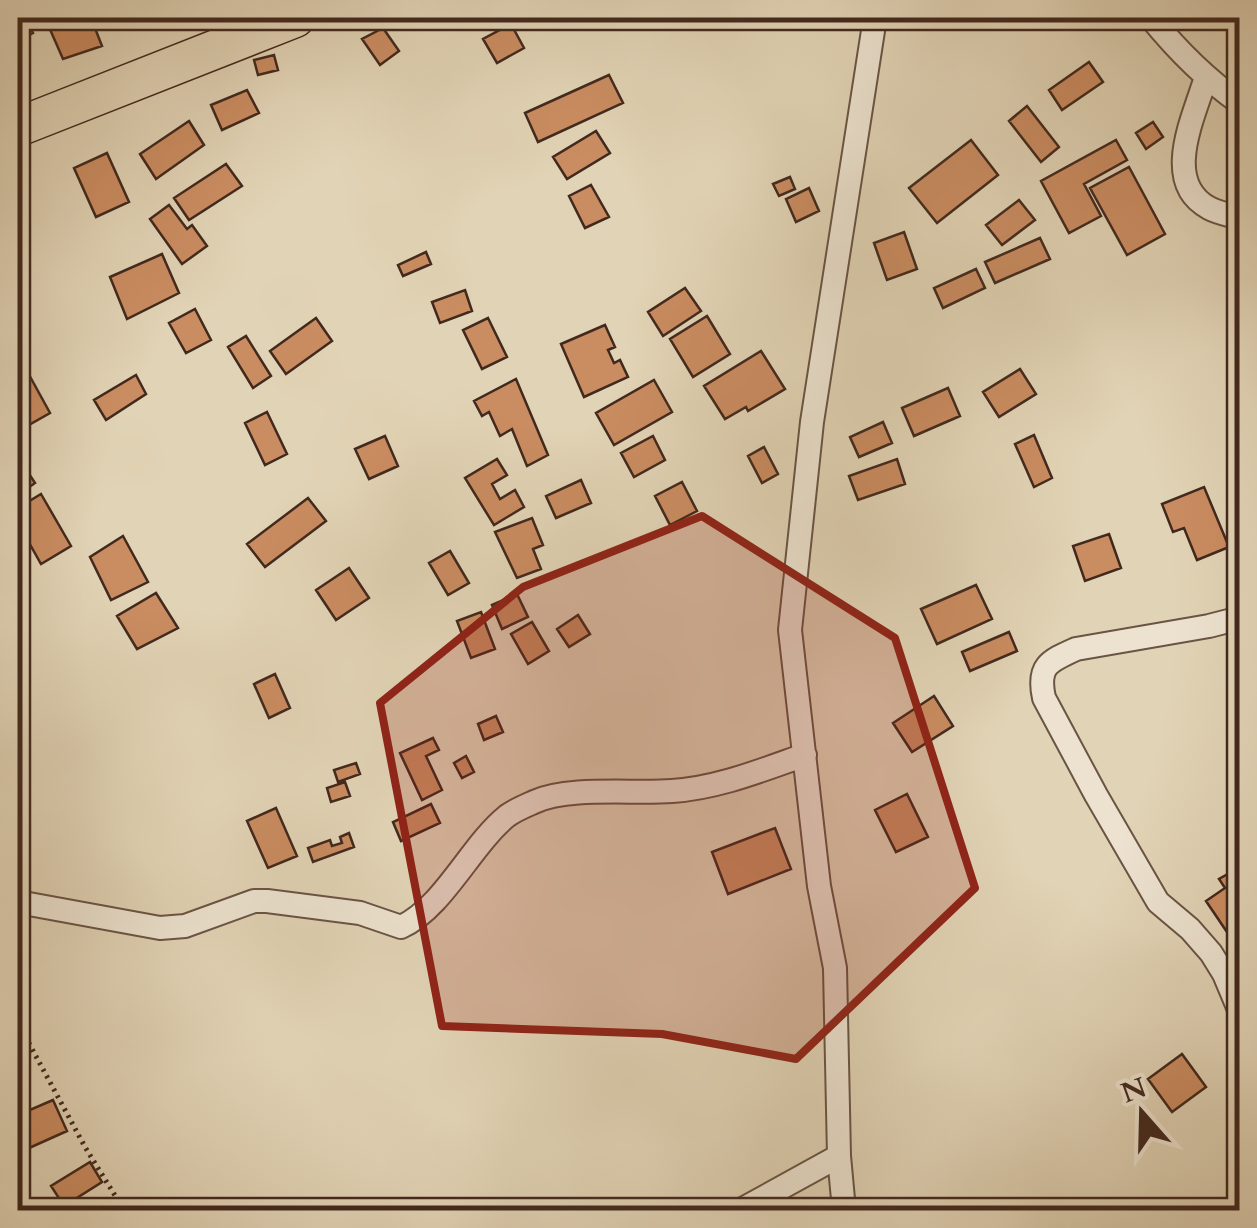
<svg xmlns="http://www.w3.org/2000/svg" width="1257" height="1228" font-family="Cardo,serif">
<style>
.building{fill:#ca8c61;stroke:#42291e;stroke-width:2.5}
.lines{fill:none;stroke-linecap:round;stroke-linejoin:round}
.minor-casing{stroke:#6a5444;stroke-width:26}
.primary-casing{stroke:#42291e;stroke-width:41}
.path{stroke:#42291e;stroke-width:5;stroke-dasharray:2.5 5;stroke-linecap:butt}
.minor{stroke:#ece2cf;stroke-width:22}
.primary{stroke:#e1d3b5;stroke-width:38}
.marked{fill:#8f2418;fill-opacity:0.2;stroke:#8f2418;stroke-width:8;stroke-linejoin:round}
</style>
<rect width="100%" height="100%" fill="#e1d3b5"/>
<filter id="stains"><feTurbulence type="fractalNoise" baseFrequency=".002" numOctaves="4"/><feColorMatrix values="0 0 0 0 .2 0 0 0 0 .09 0 0 0 0 .02 0 0 0 .5 -.17"/></filter>
<radialGradient id="worn" r=".72"><stop offset=".6" stop-color="#630" stop-opacity="0"/><stop offset="1" stop-color="#630" stop-opacity=".3"/></radialGradient>
<path class="building" d="M18,18H25L33,33L18,41Z
M45,18H91L102,46L63,59Z
M540,18H569L544,28Z
M511,24L524,48L497,63L483,39Z
M383,28L399,51L380,65L362,39Z
M274,55L278,70L258,75L254,60Z
M1089,62L1103,82L1062,110L1049,90Z
M609,75L623,103L538,142L525,113Z
M247,90L259,113L222,130L211,105Z
M1027,106L1059,147L1041,162L1009,121Z
M189,121L204,145L156,179L140,154Z
M1153,122L1163,137L1146,149L1136,133Z
M596,131L610,153L567,179L553,157Z
M971,140L998,175L937,223L909,188Z
M1116,140L1127,160L1084,184L1101,216L1069,233L1041,181Z
M107,153L129,202L96,217L74,168Z
M226,164L242,186L189,220L174,198Z
M1129,167L1165,234L1127,255L1090,188Z
M790,177L795,189L779,196L773,184Z
M591,185L609,217L585,228L569,196Z
M809,188L819,211L796,222L786,199Z
M1019,200L1035,220L1002,245L986,225Z
M169,205L187,229L192,225L207,246L182,264L150,219Z
M904,232L917,269L887,280L874,243Z
M1040,238L1050,259L995,283L985,262Z
M426,252L431,264L403,276L398,265Z
M162,254L179,293L127,319L110,277Z
M976,269L985,288L943,308L934,288Z
M685,288L701,311L663,336L648,312Z
M465,290L472,311L440,323L432,302Z
M195,309L211,340L186,353L169,323Z
M707,316L730,354L693,377L670,339Z
M316,318L332,341L286,374L270,351Z
M488,318L507,357L482,369L463,330Z
M605,325L615,347L608,350L614,363L620,360L628,377L584,397L561,344Z
M246,336L271,376L253,388L228,347Z
M761,351L785,389L748,411L746,407L725,419L704,386Z
M1020,369L1036,394L999,417L983,392Z
M27,371L50,413L18,431V376Z
M136,375L146,394L106,420L94,400Z
M516,379L548,455L527,466L512,429L500,436L489,412L482,416L474,401Z
M654,380L672,412L614,445L596,413Z
M948,388L960,416L914,436L902,408Z
M267,412L287,454L265,465L245,423Z
M883,422L892,443L859,457L850,437Z
M1034,435L1052,478L1034,487L1015,444Z
M385,436L398,466L369,479L355,449Z
M653,436L665,460L634,477L621,453Z
M764,447L778,474L762,483L748,456Z
M18,457L35,483L18,495Z
M497,459L507,475L492,484L500,499L515,490L524,507L494,525L465,478Z
M897,459L905,484L858,500L849,476Z
M581,480L591,503L556,518L546,496Z
M682,482L697,511L670,525L655,496Z
M1204,487L1229,547L1197,560L1184,528L1173,532L1162,504Z
M41,494L71,546L41,564L18,523V508Z
M308,498L326,521L265,567L247,544Z
M532,518L543,545L533,549L541,569L517,578L495,532Z
M1109,534L1121,568L1085,581L1073,546Z
M123,536L148,582L111,600L90,557Z
M450,551L469,583L448,595L429,563Z
M349,568L369,598L336,620L316,590Z
M976,585L992,619L937,644L921,609Z
M156,593L178,628L137,649L117,616Z
M517,594L528,617L502,629L492,605Z
M481,612L495,649L471,658L457,621Z
M578,615L590,634L569,647L557,629Z
M532,622L549,651L528,664L511,634Z
M1009,632L1017,651L970,671L962,652Z
M275,674L290,708L269,718L254,684Z
M934,696L953,726L912,752L893,723Z
M496,716L503,732L484,740L478,724Z
M433,738L439,750L426,756L442,790L422,800L400,753Z
M466,756L474,772L462,778L454,763Z
M356,763L360,774L338,782L334,770Z
M345,782L350,796L331,802L327,788Z
M907,794L928,837L896,852L875,810Z
M431,804L440,823L401,841L393,822Z
M276,808L297,856L268,868L247,821Z
M775,828L791,869L728,894L712,852Z
M349,833L354,847L313,862L308,848L330,840L332,846L342,843L340,837Z
M1233,871L1240,880V929L1229,935L1206,901L1225,888L1219,879Z
M1182,1054L1206,1087L1172,1112L1148,1079Z
M53,1100L67,1131L18,1153V1138L22,1136L18,1124V1115Z
M90,1162L102,1182L64,1206L51,1186Z"/>
<g class="lines">
<g class="minor-casing">
<path id="minor" d="M1151,18C1177,50 1206,79 1240,103
M1206,77C1194,117 1161,182 1209,208C1218,213 1230,215 1240,218
M1240,618L1209,626L1076,649C1049,661 1037,666 1044,698L1096,795L1158,902L1190,929L1211,953L1224,974L1240,1012
M18,902L160,928L185,926L254,901H267L360,913L401,927C443,908 471,845 507,816C515,810 525,806 534,802C569,786 633,794 672,791C718,788 762,770 805,755
M741,1210L839,1156
M844,1210L839,1156L835,968L819,886L790,630L812,422L875,18"/>
</g>
<g class="primary-casing">
<path id="primary" d="M18,127L295,18"/>
</g>
<path class="path" d="M18,1023L85,1147L124,1210"/>
<use href="#minor" class="minor"/>
<use href="#primary" class="primary"/>
</g>
<path class="marked" d="M702,516L895,638L975,888L796,1059L662,1034L442,1026L380,703L523,587Z"/>
<rect width="1257" height="1228" fill="none" stroke="#e1d3b5" stroke-width="60"/>
<rect x="20" y="20" width="1217" height="1188" fill="none" stroke="#42291e" stroke-width="5"/>
<rect x="30" y="30" width="1197" height="1168" fill="none" stroke="#42291e" stroke-width="2.5"/>
<g transform="translate(1142 1113) rotate(340)" stroke="#ece2cf" stroke-width="8" paint-order="stroke">
<path d="M0-8L18 38L0 25L-18 38Z" fill="#42291e"/>
<text y="-15" font-size="28" font-weight="bold" text-anchor="middle" fill="#42291e">N</text>
</g>
<rect width="100%" height="100%" filter="url(#stains)"/>
<rect width="100%" height="100%" fill="url(#worn)"/>
</svg>
